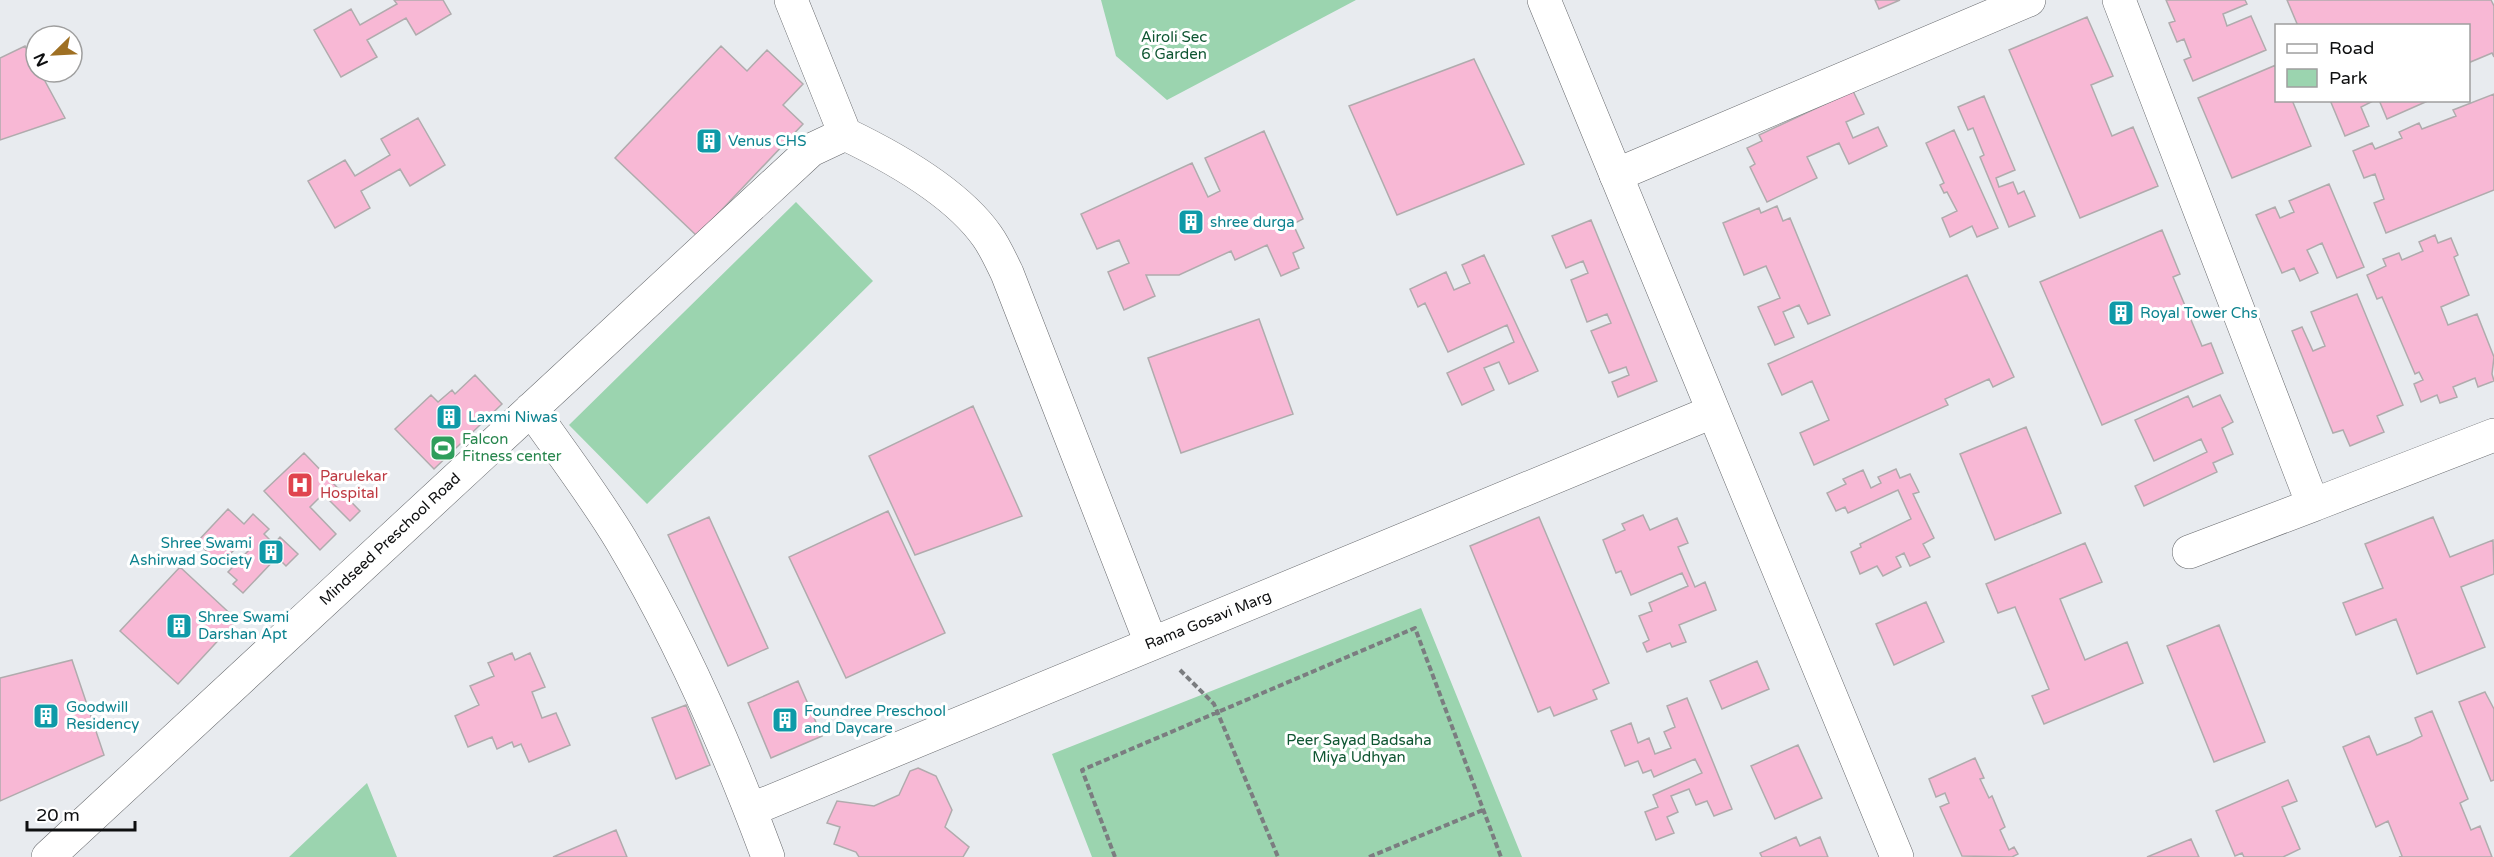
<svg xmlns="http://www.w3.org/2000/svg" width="2494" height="857" font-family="'Varela Round',sans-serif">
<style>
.green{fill:#9bd4af}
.building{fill:#f8b8d5;stroke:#b0abad;stroke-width:1.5}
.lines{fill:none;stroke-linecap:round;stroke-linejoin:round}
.minor-casing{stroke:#66686c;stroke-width:34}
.tertiary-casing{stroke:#66686c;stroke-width:34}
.path{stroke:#7b7d80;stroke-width:4;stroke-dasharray:6 3;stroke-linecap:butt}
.minor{stroke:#fff;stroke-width:33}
.tertiary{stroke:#fff;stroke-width:33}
.labels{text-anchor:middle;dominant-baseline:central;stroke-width:6;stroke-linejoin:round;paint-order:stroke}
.park-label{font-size:15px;fill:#0f5632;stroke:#fff}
.culture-label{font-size:15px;fill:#0d838f;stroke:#fff;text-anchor:start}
.leisure-label{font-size:15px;fill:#27864d;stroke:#fff;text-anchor:start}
.health-label{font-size:15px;fill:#be3a42;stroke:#fff;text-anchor:start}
.street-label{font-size:15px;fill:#0e0f10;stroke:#fff}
</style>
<rect width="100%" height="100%" fill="#e8ebef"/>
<path class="green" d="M1101,0H1356L1167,100L1116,56Z
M796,202L873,281L647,504L569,425Z
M1421,608L1522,857H1092L1052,754Z
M367,783L397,857H289Z"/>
<path class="building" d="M394,0H443L451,14L416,35L406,18L367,40L377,57L341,77L314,30L351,9L360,25L397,4Z
M1875,0H1900L1879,9Z
M2166,0H2245L2247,4L2223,14L2227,26L2251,16L2266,50L2193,81L2184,60L2191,57L2184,39L2177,42L2169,23L2175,21Z
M2287,0H2491L2494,6V57L2492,53L2468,63V26H2298Z
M2087,17L2113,76L2091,85L2112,136L2133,127L2158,186L2080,218L2009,50Z
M25,46L36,65V72H40L65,118L0,140V58Z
M721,46L747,71L767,50L803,84L783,105L803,124L697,236L615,158Z
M1474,59L1524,164L1397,215L1349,106Z
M2276,65V100H2292L2311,146L2232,178L2198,98Z
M1853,91L1864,114L1846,122L1853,138L1878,127L1887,146L1849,164L1839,143L1807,157L1817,178L1767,202L1750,167L1755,164L1747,148L1762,141L1759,135Z
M2494,94V190L2386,233L2374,203L2384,199L2375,174L2364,178L2353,151L2372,143L2375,149L2402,138L2399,132L2419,123L2422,129L2456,116L2453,110Z
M1984,96L2015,170L1996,178L1999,187L2013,182L2018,194L2024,191L2035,216L2009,227L1980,157L1984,155L1973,128L1968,130L1958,107Z
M2330,100H2375L2361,107L2369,126L2345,136Z
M2379,100H2430L2387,119Z
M418,118L445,165L410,186L400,169L361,191L370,208L335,228L308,181L345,160L355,176L390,155L381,139Z
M1954,130L1998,228L1977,237L1972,226L1950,237L1942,218L1957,211L1947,192L1944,193L1940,185L1944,183L1926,143Z
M1264,131L1303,219L1293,224L1304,248L1293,253L1299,268L1281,276L1267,245L1235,260L1231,251L1179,275H1146L1155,296L1124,310L1108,272L1129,263L1119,240L1097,249L1081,214L1192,163L1208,197L1220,191L1205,158Z
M2329,184L2364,267L2337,278L2322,243L2307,250L2318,273L2300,281L2294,268L2282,273L2256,215L2275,207L2280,218L2294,212L2289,201Z
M1777,206L1783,221L1790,218L1830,315L1808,324L1799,305L1783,312L1794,337L1775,345L1758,307L1780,298L1766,266L1744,275L1723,223L1759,208L1761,213Z
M1591,220L1657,381L1618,397L1612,382L1629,375L1626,367L1609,373L1591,331L1611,323L1607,314L1587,322L1571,280L1588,273L1583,261L1566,268L1552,236Z
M2162,230L2180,274L2173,277L2202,346L2211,343L2223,373L2102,425L2040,282Z
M2435,235L2438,243L2451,238L2458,255L2454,257L2469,295L2441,307L2448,325L2477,314L2494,357L2492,374L2494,381L2478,387L2475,378L2453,387L2457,397L2440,403L2437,395L2421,402L2414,384L2423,380L2419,372L2415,374L2382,297L2377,299L2367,275L2386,266L2383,259L2399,253L2402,260L2423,251L2419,242Z
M1484,255L1538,371L1509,384L1499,362L1484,368L1494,390L1462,405L1447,373L1514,342L1507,325L1448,352L1425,303L1418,307L1410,289L1446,272L1454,290L1470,283L1462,265Z
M1967,275L2014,377L1993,387L1989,379L1945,399L1948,405L1814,465L1800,433L1829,420L1812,381L1782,395L1768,364Z
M2357,294L2403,405L2377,416L2384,432L2350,446L2343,430L2333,433L2292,331L2302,327L2313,351L2325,346L2311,312Z
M1259,319L1293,414L1181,453L1148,358Z
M475,375L502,404L434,469L395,429L431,395L438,402L452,390L455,394Z
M2220,395L2233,422L2222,428L2233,454L2213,463L2217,472L2144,506L2135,486L2207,452L2201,439L2154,461L2135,420L2188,396L2193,407Z
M973,406L1022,516L915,555L869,456Z
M2026,427L2061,513L1995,540L1960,454Z
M304,453L360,511L350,521L323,494L310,507L336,534L320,550L264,491Z
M1896,469L1900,478L1910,474L1919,492L1913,494L1934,538L1923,544L1930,557L1910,566L1904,553L1896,557L1901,567L1883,576L1877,566L1860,574L1851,552L1861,547L1860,544L1911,519L1898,490L1848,513L1845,507L1836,511L1827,493L1846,484L1843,479L1863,470L1871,488L1881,483L1878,477Z
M228,509L244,524L253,514L269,529L264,534L274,544L280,537L298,554L286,566L277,557L243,593L233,584L237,580L228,572L249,550L241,543L220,564L197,542Z
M888,511L945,633L846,678L789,557Z
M1643,515L1650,530L1677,518L1688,543L1678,547L1695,587L1705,582L1716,610L1679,625L1686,642L1672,647L1670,643L1647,652L1643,643L1649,640L1639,616L1652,611L1649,603L1688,586L1682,573L1631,595L1621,571L1616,573L1603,540L1625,530L1622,524Z
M709,517L768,648L728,666L668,535Z
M1539,517L1609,683L1593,690L1597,699L1554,716L1550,707L1538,712L1470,546Z
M2433,517L2450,557L2493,540L2494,574L2461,587L2485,647L2417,674L2396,619L2356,635L2343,603L2383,588L2365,544Z
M2085,543L2102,582L2060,599L2085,660L2127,642L2143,683L2044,724L2032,696L2049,689L2015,607L1998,613L1986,584Z
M180,567L237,620L178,684L120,631Z
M1926,602L1944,642L1894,665L1876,624Z
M2219,625L2265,742L2214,762L2167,646Z
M512,653L515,660L530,653L545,687L532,692L542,718L556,713L570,745L529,762L521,744L514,747L512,742L497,749L492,737L468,747L455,716L479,705L470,686L494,676L488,663Z
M72,660L104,755L0,801V678Z
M1757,661L1769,689L1722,709L1710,681Z
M798,681L822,736L771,758L748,703Z
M2485,692L2494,709V780L2491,781L2459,702Z
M1687,698L1732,809L1714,816L1707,801L1696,805L1689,789L1671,796L1678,812L1667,817L1674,833L1656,840L1645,812L1658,807L1653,795L1702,773L1695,759L1654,777L1651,770L1643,773L1638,761L1625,766L1611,731L1631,723L1638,743L1649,738L1655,754L1671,748L1664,732L1675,727L1667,706Z
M686,705L710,765L676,779L652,718Z
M2432,711L2468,799L2460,803L2471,830L2480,826L2492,857H2399L2402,856L2388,821L2376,827L2343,747L2369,736L2377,755L2410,742L2422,736L2415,718Z
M1798,745L1822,798L1775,819L1751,766Z
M1975,758L1984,778L1980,779L1989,798L1992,796L2005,827L2000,830L2009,850L2014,847L2018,854L2012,857L1962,856L1940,807L1949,803L1945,793L1936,797L1929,779Z
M918,768L936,776L952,810L945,827L969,847L963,857H859L856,852L834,844L840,827L827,823L837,801L874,806L899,795L910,771Z
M2288,780L2297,801L2282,807L2300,849L2283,857H2244L2242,853L2235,856L2216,811Z
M616,830L627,857H553Z
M1796,837L1800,846L1820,837L1828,857H1762L1760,853Z
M2191,839L2199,857H2147Z"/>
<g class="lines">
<g class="minor-casing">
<path id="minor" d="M791,0L845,134C893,157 956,192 987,236C995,247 1001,261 1007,273L1151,643
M2119,0L2313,505L2494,435
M1616,175L2029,0
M531,409C561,452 594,495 621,540C680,639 728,749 768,857
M2189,552L2313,505
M750,810L1712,412
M48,857L811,150L845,134"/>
</g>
<g class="tertiary-casing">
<path id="tertiary" d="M1544,0L1897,857"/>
</g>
<path class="path" d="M1180,670L1214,704L1278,857
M1115,857L1082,770L1415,628L1501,857
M1369,857L1483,810"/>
<use href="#minor" class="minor"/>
<use href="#tertiary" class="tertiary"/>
</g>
<defs>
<g id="building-square" transform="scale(1.35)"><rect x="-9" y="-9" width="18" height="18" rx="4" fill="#0f9aa8" stroke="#fff"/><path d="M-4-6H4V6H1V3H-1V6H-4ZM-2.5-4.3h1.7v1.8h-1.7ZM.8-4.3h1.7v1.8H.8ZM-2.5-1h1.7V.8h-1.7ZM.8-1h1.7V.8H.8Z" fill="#fff"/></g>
<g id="stadium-square" transform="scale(1.35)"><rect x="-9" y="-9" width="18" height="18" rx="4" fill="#2e9e5b" stroke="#fff"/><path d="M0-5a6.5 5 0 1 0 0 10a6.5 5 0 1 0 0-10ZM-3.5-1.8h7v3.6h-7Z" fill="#fff"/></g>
<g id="hospital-square" transform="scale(1.35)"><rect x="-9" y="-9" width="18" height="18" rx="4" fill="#e0444e" stroke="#fff"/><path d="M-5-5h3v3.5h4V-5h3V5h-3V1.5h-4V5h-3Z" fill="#fff"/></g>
</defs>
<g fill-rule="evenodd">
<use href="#building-square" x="709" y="141"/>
<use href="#building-square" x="1191" y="222"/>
<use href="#building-square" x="2121" y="313"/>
<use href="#building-square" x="449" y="417"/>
<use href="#stadium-square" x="443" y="448"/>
<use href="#hospital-square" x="300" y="485"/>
<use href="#building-square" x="271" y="552"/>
<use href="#building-square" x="179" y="626"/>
<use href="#building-square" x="46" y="716"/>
<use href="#building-square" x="785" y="720"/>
</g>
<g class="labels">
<g class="park-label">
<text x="1174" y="37">Airoli Sec<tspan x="1174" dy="17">6 Garden</tspan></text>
<text x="1359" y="740">Peer Sayad Badsaha<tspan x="1359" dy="17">Miya Udhyan</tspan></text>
</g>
<g class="culture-label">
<text x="728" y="141">Venus CHS</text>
<text x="1210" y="222">shree durga</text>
<text x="2140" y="313">Royal Tower Chs</text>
<text x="468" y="417">Laxmi Niwas</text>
<text x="252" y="543" text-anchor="end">Shree Swami<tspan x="252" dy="17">Ashirwad Society</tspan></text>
<text x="198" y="617">Shree Swami<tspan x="198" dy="17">Darshan Apt</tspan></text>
<text x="66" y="707">Goodwill<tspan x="66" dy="17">Residency</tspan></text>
<text x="804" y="711">Foundree Preschool<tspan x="804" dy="17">and Daycare</tspan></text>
</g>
<g class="leisure-label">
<text x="462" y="439">Falcon<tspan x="462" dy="17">Fitness center</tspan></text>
</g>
<g class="health-label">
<text x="320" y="476">Parulekar<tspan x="320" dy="17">Hospital</tspan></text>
</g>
<g class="street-label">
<text transform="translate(390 539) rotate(-43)">Mindseed Preschool Road</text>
<text transform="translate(1208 620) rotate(-22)">Rama Gosavi Marg</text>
</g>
</g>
<rect x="2275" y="24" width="195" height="78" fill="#ffffff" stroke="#9f9f9f" stroke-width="1.5"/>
<rect x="2287" y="44" width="30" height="9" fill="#ffffff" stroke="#9f9f9f" stroke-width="1.5"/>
<text x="2329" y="54" font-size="18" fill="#0e0f10">Road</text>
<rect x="2287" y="69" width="30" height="18" fill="#9bd4af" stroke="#9f9f9f" stroke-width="1.5"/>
<text x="2329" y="84" font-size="18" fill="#0e0f10">Park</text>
<g transform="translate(54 54) rotate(246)"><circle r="28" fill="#ffffff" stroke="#9f9f9f" stroke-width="1.5"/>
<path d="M0-4.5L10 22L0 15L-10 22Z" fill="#9f7023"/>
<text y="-9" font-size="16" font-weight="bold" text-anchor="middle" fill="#0e0f10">N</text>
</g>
<path d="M27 821v9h108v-9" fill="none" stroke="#0e0f10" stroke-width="3"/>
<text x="36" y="821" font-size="18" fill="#0e0f10" stroke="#ffffff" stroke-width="4.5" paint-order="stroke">20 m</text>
</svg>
